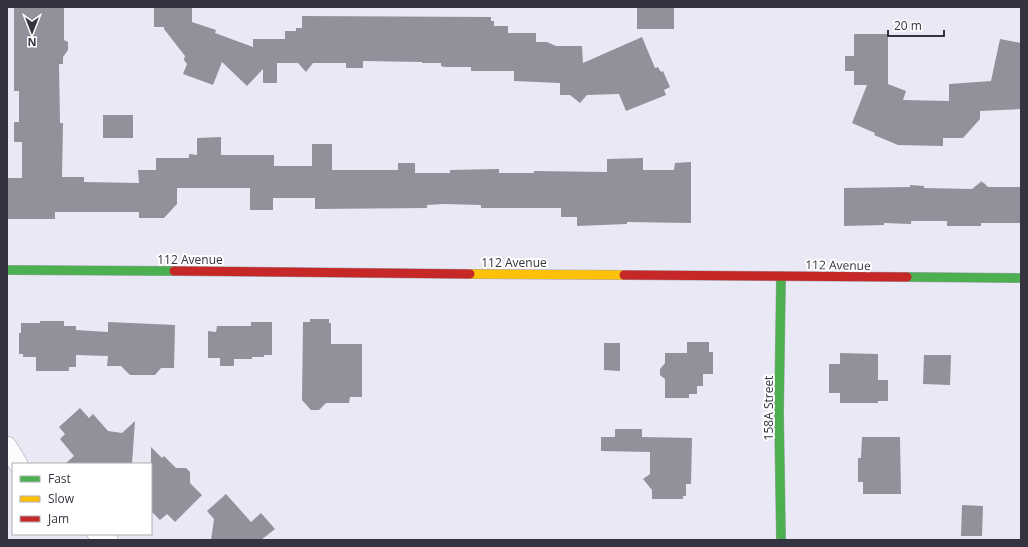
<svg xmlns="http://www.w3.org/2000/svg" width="1028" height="547" font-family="'Open Sans',sans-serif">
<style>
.building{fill:#91919c}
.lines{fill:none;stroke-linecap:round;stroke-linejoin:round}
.street-casing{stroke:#a2a2ad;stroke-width:20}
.fast-casing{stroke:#a2a2ad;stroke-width:10}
.slow-casing{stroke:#a2a2ad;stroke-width:10}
.jam-casing{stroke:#a2a2ad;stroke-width:10}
.street{stroke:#fcfcfe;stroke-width:19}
.fast{stroke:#4caf50;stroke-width:9}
.slow{stroke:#ffc107;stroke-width:9}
.jam{stroke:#c62828;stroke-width:9}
.labels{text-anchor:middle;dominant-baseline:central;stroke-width:4;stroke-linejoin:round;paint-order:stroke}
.street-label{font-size:12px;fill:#33343f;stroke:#fff}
</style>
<rect width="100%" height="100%" fill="#e9e9f6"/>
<path class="building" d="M14,7H64V40L68,42V50L63,57V64H59L60,123H63L62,177H84V182L139,183L138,170H156V158H189V154L197,155V138L221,137V155H274V166H312V144H332V170H398V163H415V173H450V170L499,169V173H534V171L607,172V159L643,158V170H674L675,163L691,162V223L627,222V224L577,226V217H561V208H481V205L444,204L427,205V208L315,209V198H273V210H250V188H177V204L164,218H139V212H55V219H7V178H22V142H14V122H19V91H14Z
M154,7H192V22L216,30L215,33L253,47V39H285V31H296V28H302V16L491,17V21H494V26H508V33H536V42H547L556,46H582L583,63L642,37L655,68L658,67L661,72L663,71L670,87L664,90L666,95L626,111L619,94L587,95L580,103L570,95H560V83L514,81V71H471V67H445L441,66V63H422V62L363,61V68H346V63H313L306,72L298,63H277V83H263V69L247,86L222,62L213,85L183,74L187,64L184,60L185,56L164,29V27H154Z
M637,7H674V29H637Z
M854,34H888V84L906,91L903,100L949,101V84L991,81L1000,39L1021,43V109L980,111V119L963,138H943V146L898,145L874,135L875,133L852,123L867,85H854V71H845V56H854Z
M103,115H133V138H103Z
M982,181V184L983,182L988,187H1021V223H981V226H947V221H911V224L884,223V225L844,226V188L910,187V185L924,186V188L972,189Z
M310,319H329V323H331V344H362V397H350L349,403H326L319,410H311L302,400L303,322H310Z
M40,321H64V326H76V330L108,332V322L175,325L174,368H161L155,375H130L121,366H107L108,356L76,355V367H69V371H36V357H23V354H19V333H21V323H40Z
M251,322H272V355H264V357H252V359H234V366H220V358H208V331L216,332L217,326H251Z
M687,342H709V352H713V374H703V386H697V394H689V398H665V379L660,375V369L665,363V353H687Z
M604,343H620V371L604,370Z
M840,353L878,354V380H888V401H878V403H840V393H829V364H840Z
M924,355H951L950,385L923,384Z
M80,408L89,418L93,414L108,431L122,433L135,421L132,464H65L74,456L60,439L65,434L59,427Z
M615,429H642V437L692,438L691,484H686V496H683V499H652V490L643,479L650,474V452L601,451V437H615Z
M862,437H900L901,494H863V482H858V458H861Z
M151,447L162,458L164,456L176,468H186L190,472V483L202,495L175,522L167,514L160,520L151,511Z
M226,494L251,522L261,513L275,529L261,540H211L214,519L207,511Z
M962,505L983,506L982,536H961Z"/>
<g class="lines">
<g class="street-casing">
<path id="street" d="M7,446L18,464
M97,534L108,540"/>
</g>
<g class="fast-casing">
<path id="fast" d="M7,270L174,271
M781,276L779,413L781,540
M907,277L1021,278"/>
</g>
<g class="slow-casing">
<path id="slow" d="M470,274L624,275"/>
</g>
<g class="jam-casing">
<path id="jam" d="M174,271L470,274
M624,275L907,277"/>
</g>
<use href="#street" class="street"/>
<use href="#fast" class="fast"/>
<use href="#slow" class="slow"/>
<use href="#jam" class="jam"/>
</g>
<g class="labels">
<g class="street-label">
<text x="190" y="259">112 Avenue</text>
<text x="514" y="262">112 Avenue</text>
<text transform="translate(838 265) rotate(1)">112 Avenue</text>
<text transform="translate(768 408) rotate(-90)">158A Street</text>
</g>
</g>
<rect width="1028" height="547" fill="none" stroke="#33343f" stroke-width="16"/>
<rect x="12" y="463" width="140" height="72" fill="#ffffff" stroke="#adaeb2"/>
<rect x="20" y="476" width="20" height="6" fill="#4caf50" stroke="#adaeb2"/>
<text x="48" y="483" font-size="12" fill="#33343f">Fast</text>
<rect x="20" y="496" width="20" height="6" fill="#ffc107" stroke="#adaeb2"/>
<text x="48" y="503" font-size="12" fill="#33343f">Slow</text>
<rect x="20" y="516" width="20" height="6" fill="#c62828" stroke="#adaeb2"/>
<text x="48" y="523" font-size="12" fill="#33343f">Jam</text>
<g transform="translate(32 32) rotate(180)" stroke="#ffffff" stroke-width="3" paint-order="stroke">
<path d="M0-3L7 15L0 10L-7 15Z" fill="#33343f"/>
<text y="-6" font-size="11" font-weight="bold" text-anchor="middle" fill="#33343f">N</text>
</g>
<path d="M888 30v6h56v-6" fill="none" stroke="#33343f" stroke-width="2"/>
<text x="894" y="30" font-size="12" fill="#33343f" stroke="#ffffff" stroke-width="3" paint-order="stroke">20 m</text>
</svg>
